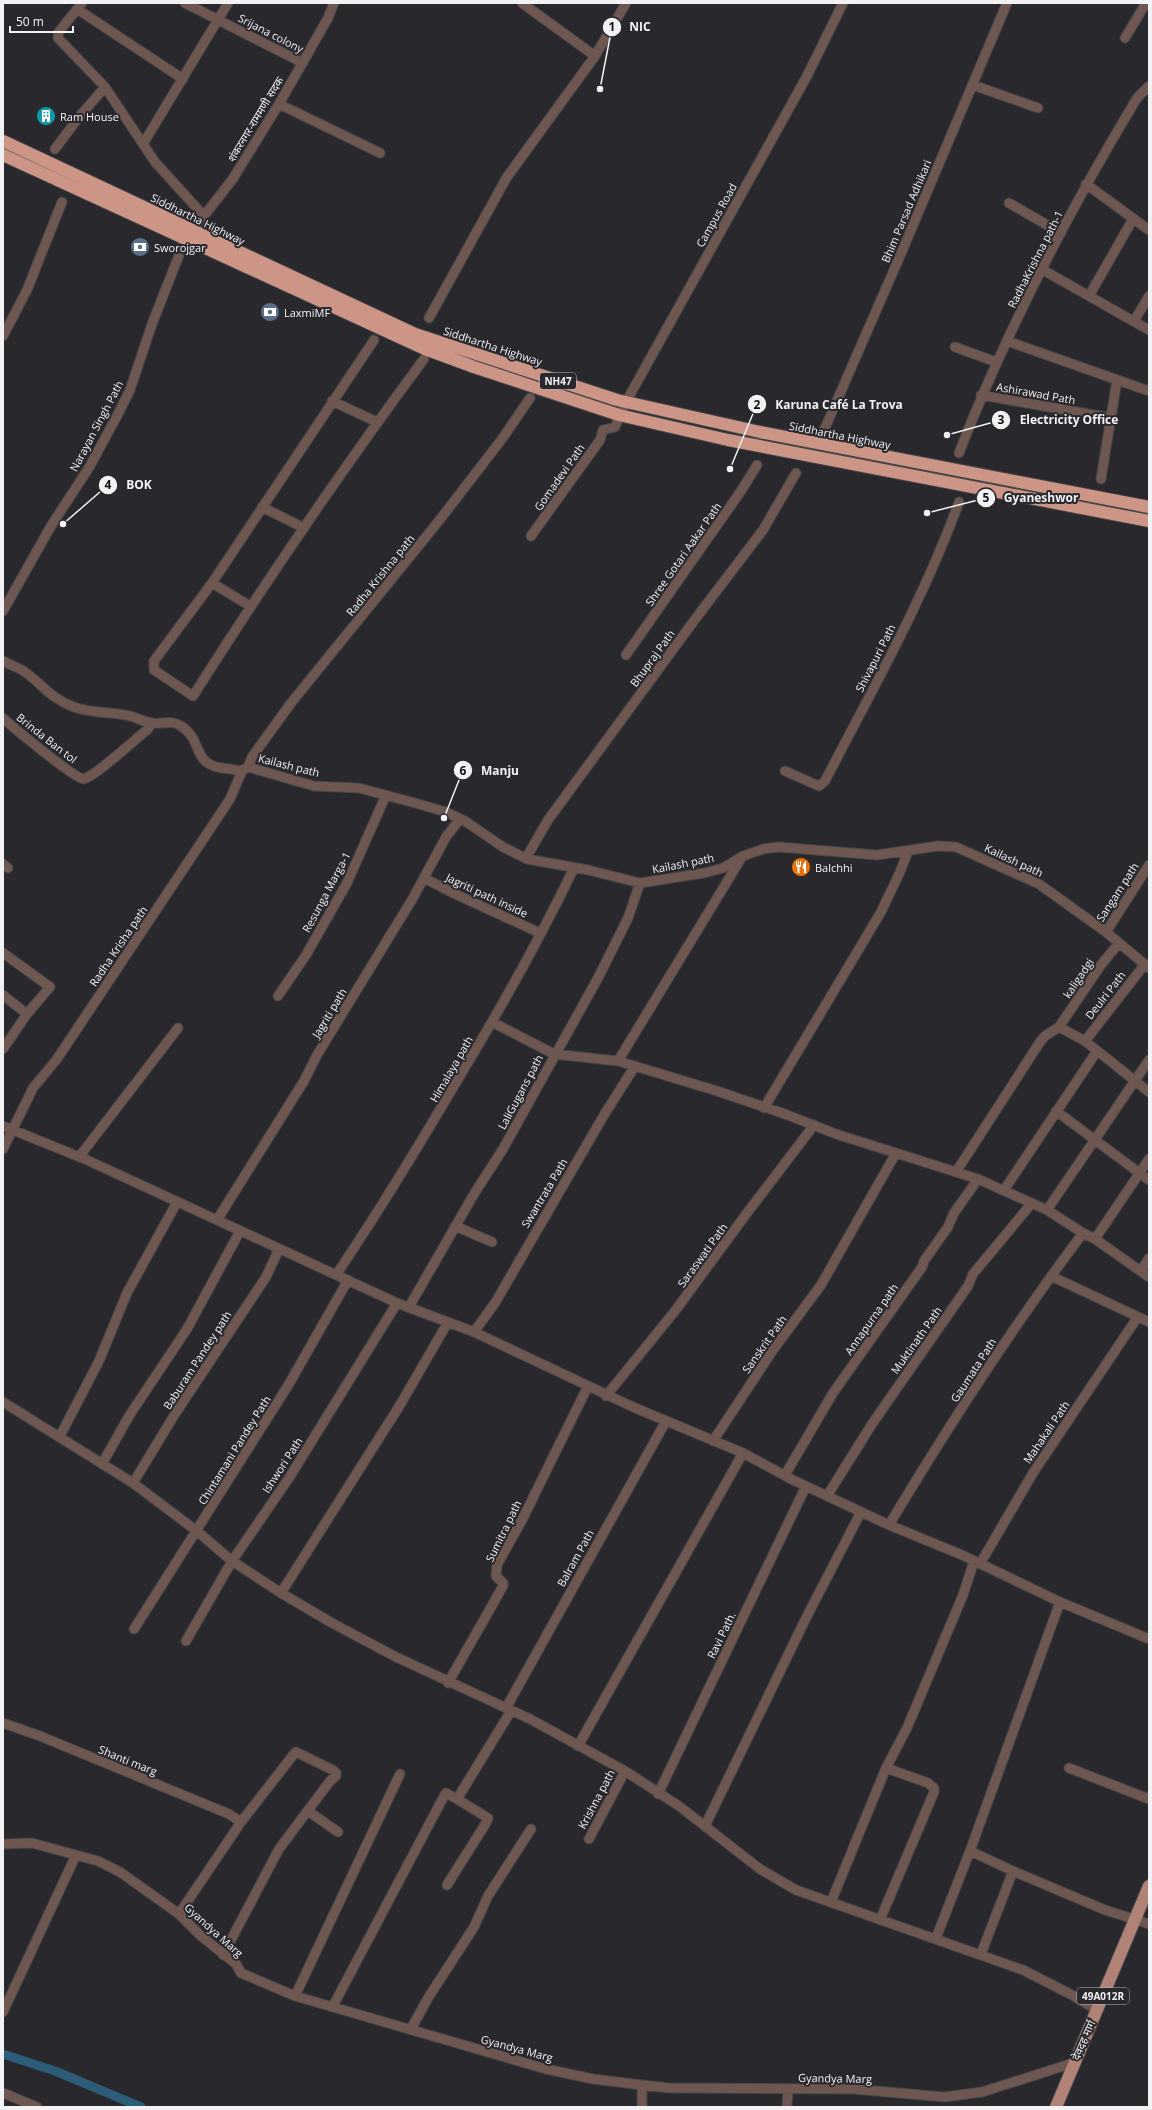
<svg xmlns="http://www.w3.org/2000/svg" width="1152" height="2110" font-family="'Open Sans','Noto Sans Devanagari',sans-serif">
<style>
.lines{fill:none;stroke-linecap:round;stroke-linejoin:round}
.canal{stroke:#2d5c79;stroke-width:9}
.street-casing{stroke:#444449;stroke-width:11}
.primary-casing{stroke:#444449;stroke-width:14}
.highway-casing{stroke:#444449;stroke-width:14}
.street{stroke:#6d5750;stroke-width:9}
.primary{stroke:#b18376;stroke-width:12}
.highway{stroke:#cc9585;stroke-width:12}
.labels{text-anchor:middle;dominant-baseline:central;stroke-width:4;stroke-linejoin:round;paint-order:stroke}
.shield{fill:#28282d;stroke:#b5b5b9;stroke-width:1}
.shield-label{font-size:10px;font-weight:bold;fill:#f2f2f5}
.street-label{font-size:11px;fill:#f2f2f5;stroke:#28282d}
.poi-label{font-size:11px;fill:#f2f2f5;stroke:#28282d;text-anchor:start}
.leader{fill:none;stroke:#f2f2f5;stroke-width:1.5}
.callout-dot{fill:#f2f2f5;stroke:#28282d;stroke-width:1.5}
.mark-label{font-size:12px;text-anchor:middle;font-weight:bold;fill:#111}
.callout-label{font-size:12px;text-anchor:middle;font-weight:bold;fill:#f2f2f5;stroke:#28282d;stroke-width:4;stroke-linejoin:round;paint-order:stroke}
</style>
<rect width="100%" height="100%" fill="#28282d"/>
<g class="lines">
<path class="canal" d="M3,2054L55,2071L141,2107"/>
<g class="street-casing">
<path id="street" d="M185,3L303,63
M522,3L595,56
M77,9L183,79
M1125,38L1146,3
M973,85L1038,108
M105,87L155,162L204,216
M279,104L380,153
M143,144L228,3
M55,149L79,117L105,87L58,38V33L82,3
M1086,184L1149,230
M1009,203L1061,233
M1043,270L1149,330
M1089,296L1133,219
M429,318L507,177L595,56L626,3
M1134,321L1149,296
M3,336L27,290L62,202
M374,340L212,583L154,661V670L193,696C266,581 343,468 424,359
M1007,341L1149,391
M955,347L996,362
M981,395L1111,418
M332,401L377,422
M825,428L900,256L1007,3
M959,453C1007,329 1069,211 1137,98L1149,86
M1101,479L1117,380
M262,507L304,528
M531,536L600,440L603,430L615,427L626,402L807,76L843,3
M212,583L250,606
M3,611L51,526L90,466L118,414L130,390L152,324L185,240L232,180L279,104L328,18L334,3
M626,655L741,491L757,465
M3,661C9,664 16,667 22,670C42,683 49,698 74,707C90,713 109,712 125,715C134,716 143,722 152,723C162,725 171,719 181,726C206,742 188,766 230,769C237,770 240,772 247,768
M3,718C11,726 77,780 83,779C95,777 135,739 147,730L152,723
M248,767L314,786L359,788L415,803L446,812L465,821L503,847L527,859L588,870L640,883L704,873L723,868L743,856L763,849L778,847L877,855L938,846L956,847L1039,884L1106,932L1149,968
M248,767L252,757L291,703L438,522L502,439L530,398
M785,771L819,786L825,781C872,690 924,599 959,502
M526,858L548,820L696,618L763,530L796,473
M3,864L8,868
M424,878L455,894L540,933
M1106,932L1149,865
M3,953L50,987L27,1014L3,1049
M3,995L27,1014
M278,996L306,955L347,883L386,795
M492,1022L554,1054L618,1061L717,1091L785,1114L836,1134L978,1179L1047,1210L1083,1233L1095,1239L1149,1277
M1059,1027L1085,1041L1149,1092
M1085,1041L1145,964
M618,1061L742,857
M764,1108L881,912L900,872L908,851
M1056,1111L1149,1180
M3,1126L87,1160L397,1303L474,1332L633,1407L743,1453L793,1480L889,1525L962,1555L1060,1602L1149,1639
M3,1149L33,1088L57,1059L230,799L242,771
M79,1157L178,1028
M956,1172L1040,1042L1045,1036L1059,1027L1101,965L1119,943
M1004,1190L1097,1051
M1047,1210L1149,1060
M217,1220L304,1081L317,1055L413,898L446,837L460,819
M455,1226L492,1242
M1095,1239L1149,1159
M1141,1271L1149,1258
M336,1275C386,1201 431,1125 476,1049C511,990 544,930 574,868
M1051,1276L1149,1322
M409,1307L474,1194L503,1149L598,978L628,918L640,883
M474,1332L495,1303L604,1115L635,1066
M606,1396L675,1311L744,1217L814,1125
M3,1402L133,1483L198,1532L232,1561L281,1593L332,1623L396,1657L530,1719L625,1771L679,1806L760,1869L796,1890L1023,1970L1072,1995L1097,2010
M60,1436L99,1361L127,1293L177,1202
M713,1441L773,1350L821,1285L896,1153
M102,1464L129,1416L187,1329L240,1231
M785,1475L833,1393L922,1267L924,1261L948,1227L954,1213L978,1179
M133,1483L175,1414L266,1277L279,1249
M827,1496L872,1424L968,1286L973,1274L1032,1203
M889,1525C949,1425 1013,1326 1083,1233
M980,1564L1033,1473L1137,1318
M281,1593L400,1405L448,1322
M134,1629L289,1384L348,1280
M186,1641L232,1561L289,1478L397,1303
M448,1683L503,1586V1583L496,1576L497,1565L522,1520L588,1386
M506,1708L666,1421
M3,1723L40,1736L229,1814L241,1822
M578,1746L743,1453
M1069,1768L1149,1799
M658,1794L806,1486
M308,1811L338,1832
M705,1826L807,1616L861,1512
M589,1839L625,1771
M3,1844L32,1843L98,1861L120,1872L179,1914L201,1936L236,1964L241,1973L295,1996L546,2069L593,2079L642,2085L670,2088L853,2089L945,2097L982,2092L1073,2063
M970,1851L1013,1871L981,1954
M1013,1871L1105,1910L1149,1924
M447,1885L486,1823L488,1818L457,1799
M831,1902L886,1768L907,1728L963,1595L974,1561
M179,1914L241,1822L294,1754L296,1752L300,1754L333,1770L336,1773V1776L330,1781L279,1849L223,1955
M880,1920L934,1792V1788L928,1783L886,1768
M936,1938L970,1851L1060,1602
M295,1996L400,1774
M333,2006L443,1798L446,1793L457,1799L511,1711
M3,2012L76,1855
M411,2029L428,1998L474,1927L488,1896L531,1829
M3,2093L37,2107
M642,2107V2085
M787,2107L788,2089"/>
</g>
<g class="primary-casing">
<path id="primary" d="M1056,2107L1149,1886"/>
</g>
<g class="highway-casing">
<path id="highway" d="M3,141L415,334L617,400L760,432L1149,507
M3,155L425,349L474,367L619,415L728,440L1149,521"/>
</g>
<use href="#street" class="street"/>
<use href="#primary" class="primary"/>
<use href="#highway" class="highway"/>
</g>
<defs>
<g id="building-disc" transform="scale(1)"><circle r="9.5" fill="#0f9aa8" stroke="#28282d"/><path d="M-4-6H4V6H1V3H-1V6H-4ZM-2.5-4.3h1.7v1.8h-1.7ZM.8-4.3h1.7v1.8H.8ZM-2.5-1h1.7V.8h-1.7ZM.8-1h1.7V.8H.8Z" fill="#fff"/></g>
<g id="bank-disc" transform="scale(1)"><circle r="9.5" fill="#5c6f8a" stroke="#28282d"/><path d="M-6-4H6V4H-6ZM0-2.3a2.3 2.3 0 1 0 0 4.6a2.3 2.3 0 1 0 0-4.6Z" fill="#fff"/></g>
<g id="restaurant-disc" transform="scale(1)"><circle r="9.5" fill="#e8710a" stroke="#28282d"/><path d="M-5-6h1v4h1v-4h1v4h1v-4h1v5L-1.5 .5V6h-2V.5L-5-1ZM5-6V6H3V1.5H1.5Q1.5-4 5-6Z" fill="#fff"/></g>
</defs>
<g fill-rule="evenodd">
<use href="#building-disc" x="46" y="116"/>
<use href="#bank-disc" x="140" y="247"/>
<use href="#bank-disc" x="270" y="312"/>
<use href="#restaurant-disc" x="801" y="867"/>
</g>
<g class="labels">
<g class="shield">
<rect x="540" y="373" width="36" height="16" rx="3"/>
<rect x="1077" y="1988" width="52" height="16" rx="3"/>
</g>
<g class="shield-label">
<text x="558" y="381">NH47</text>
<text x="1103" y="1996">49A012R</text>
</g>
<g class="street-label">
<text transform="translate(271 33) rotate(27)">Srijana colony</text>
<text transform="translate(255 119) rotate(-59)">शंकरनगर-राममणी सदक</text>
<text transform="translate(906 211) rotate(-67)">Bhim Parsad Adhikari</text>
<text transform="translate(716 215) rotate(-61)">Campus Road</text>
<text transform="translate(198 219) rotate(26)">Siddhartha Highway</text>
<text transform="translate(1035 259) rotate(-63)">RadhaKrishna path-1</text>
<text transform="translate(493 346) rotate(18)">Siddhartha Highway</text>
<text transform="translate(1036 393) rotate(10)">Ashirawad Path</text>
<text transform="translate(96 426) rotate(-62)">Narayan Singh Path</text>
<text transform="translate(840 435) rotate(11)">Siddhartha Highway</text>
<text transform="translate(559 477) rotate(-55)">Gomadevi Path</text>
<text transform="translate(683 554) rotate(-55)">Shree Gotari Aakar Path</text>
<text transform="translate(380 575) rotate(-51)">Radha Krishna path</text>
<text transform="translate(652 658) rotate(-54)">Bhupraj Path</text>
<text transform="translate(875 658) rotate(-63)">Shivapuri Path</text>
<text transform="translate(47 738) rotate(38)">Brinda Ban tol</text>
<text transform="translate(289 765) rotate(14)">Kailash path</text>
<text transform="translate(1014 860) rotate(25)">Kailash path</text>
<text transform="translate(683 863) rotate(-11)">Kailash path</text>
<text transform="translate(326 892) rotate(-62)">Resunga Marga-1</text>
<text transform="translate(1117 892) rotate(-57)">Sangam path</text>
<text transform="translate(487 895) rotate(25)">Jagriti path inside</text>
<text transform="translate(118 946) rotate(-56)">Radha Krisha path</text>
<text transform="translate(1078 978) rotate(-56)">kaligadgi</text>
<text transform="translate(1105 995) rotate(-52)">Deulri Path</text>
<text transform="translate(329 1013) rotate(-59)">Jagriti path</text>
<text transform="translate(451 1069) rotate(-60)">Himalaya path</text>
<text transform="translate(520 1092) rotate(-62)">LaliGugans path</text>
<text transform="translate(544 1193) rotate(-59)">Swantrata Path</text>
<text transform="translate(702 1255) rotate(-54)">Saraswati Path</text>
<text transform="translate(871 1319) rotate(-55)">Annapurna path</text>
<text transform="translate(916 1340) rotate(-55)">Muktinath Path</text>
<text transform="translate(764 1344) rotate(-55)">Sanskrit Path</text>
<text transform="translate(197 1360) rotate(-57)">Baburam Pandey path</text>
<text transform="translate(973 1370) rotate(-57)">Gaumata Path</text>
<text transform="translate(1046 1432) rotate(-56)">Mahakali Path</text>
<text transform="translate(234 1450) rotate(-58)">Chintamani Pandey Path</text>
<text transform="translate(282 1465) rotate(-57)">Ishwori Path</text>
<text transform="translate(503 1531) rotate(-64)">Sumitra path</text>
<text transform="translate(575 1558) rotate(-61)">Balram Path</text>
<text transform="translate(721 1635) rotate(-64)">Ravi Path.</text>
<text transform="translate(128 1760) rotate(22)">Shanti marg</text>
<text transform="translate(596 1799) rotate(-62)">Krishna path</text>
<text transform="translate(214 1930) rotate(42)">Gyandya Marg</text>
<text transform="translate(1083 2040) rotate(-66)">देवदह मार्ग</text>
<text transform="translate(517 2048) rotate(15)">Gyandya Marg</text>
<text transform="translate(835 2078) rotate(1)">Gyandya Marg</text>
</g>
<g class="poi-label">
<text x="60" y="116">Ram House</text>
<text x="154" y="247">Sworojgar</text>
<text x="284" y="312">LaxmiMF</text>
<text x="815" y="867">Balchhi</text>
</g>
</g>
<path class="leader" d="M600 89L612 27M730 469L757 404M947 435L1001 420M63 524L108 485M927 513L986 498M444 818L463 770"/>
<g class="callout-dot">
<circle cx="600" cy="89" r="4"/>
<circle cx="730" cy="469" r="4"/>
<circle cx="947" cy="435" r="4"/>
<circle cx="63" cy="524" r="4"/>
<circle cx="927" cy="513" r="4"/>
<circle cx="444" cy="818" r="4"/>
<circle cx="612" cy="27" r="10"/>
<circle cx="757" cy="404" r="10"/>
<circle cx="1001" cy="420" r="10"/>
<circle cx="108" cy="485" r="10"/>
<circle cx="986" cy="498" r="10"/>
<circle cx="463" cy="770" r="10"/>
</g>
<g class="mark-label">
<text x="612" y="31">1</text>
<text x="757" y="409">2</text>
<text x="1001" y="424">3</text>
<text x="108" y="489">4</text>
<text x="986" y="502">5</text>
<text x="463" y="775">6</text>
</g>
<g class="callout-label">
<text x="640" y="31">NIC</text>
<text x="839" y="409">Karuna Café La Trova</text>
<text x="1069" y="424">Electricity Office</text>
<text x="139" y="489">BOK</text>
<text x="1041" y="502">Gyaneshwor</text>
<text x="500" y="775">Manju</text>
</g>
<rect width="1152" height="2110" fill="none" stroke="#f2f2f5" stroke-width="8"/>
<path d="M10 26v6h63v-6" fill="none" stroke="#f2f2f5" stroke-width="2"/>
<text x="16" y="26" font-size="12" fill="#f2f2f5" stroke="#28282d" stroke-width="3" paint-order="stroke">50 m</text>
</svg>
